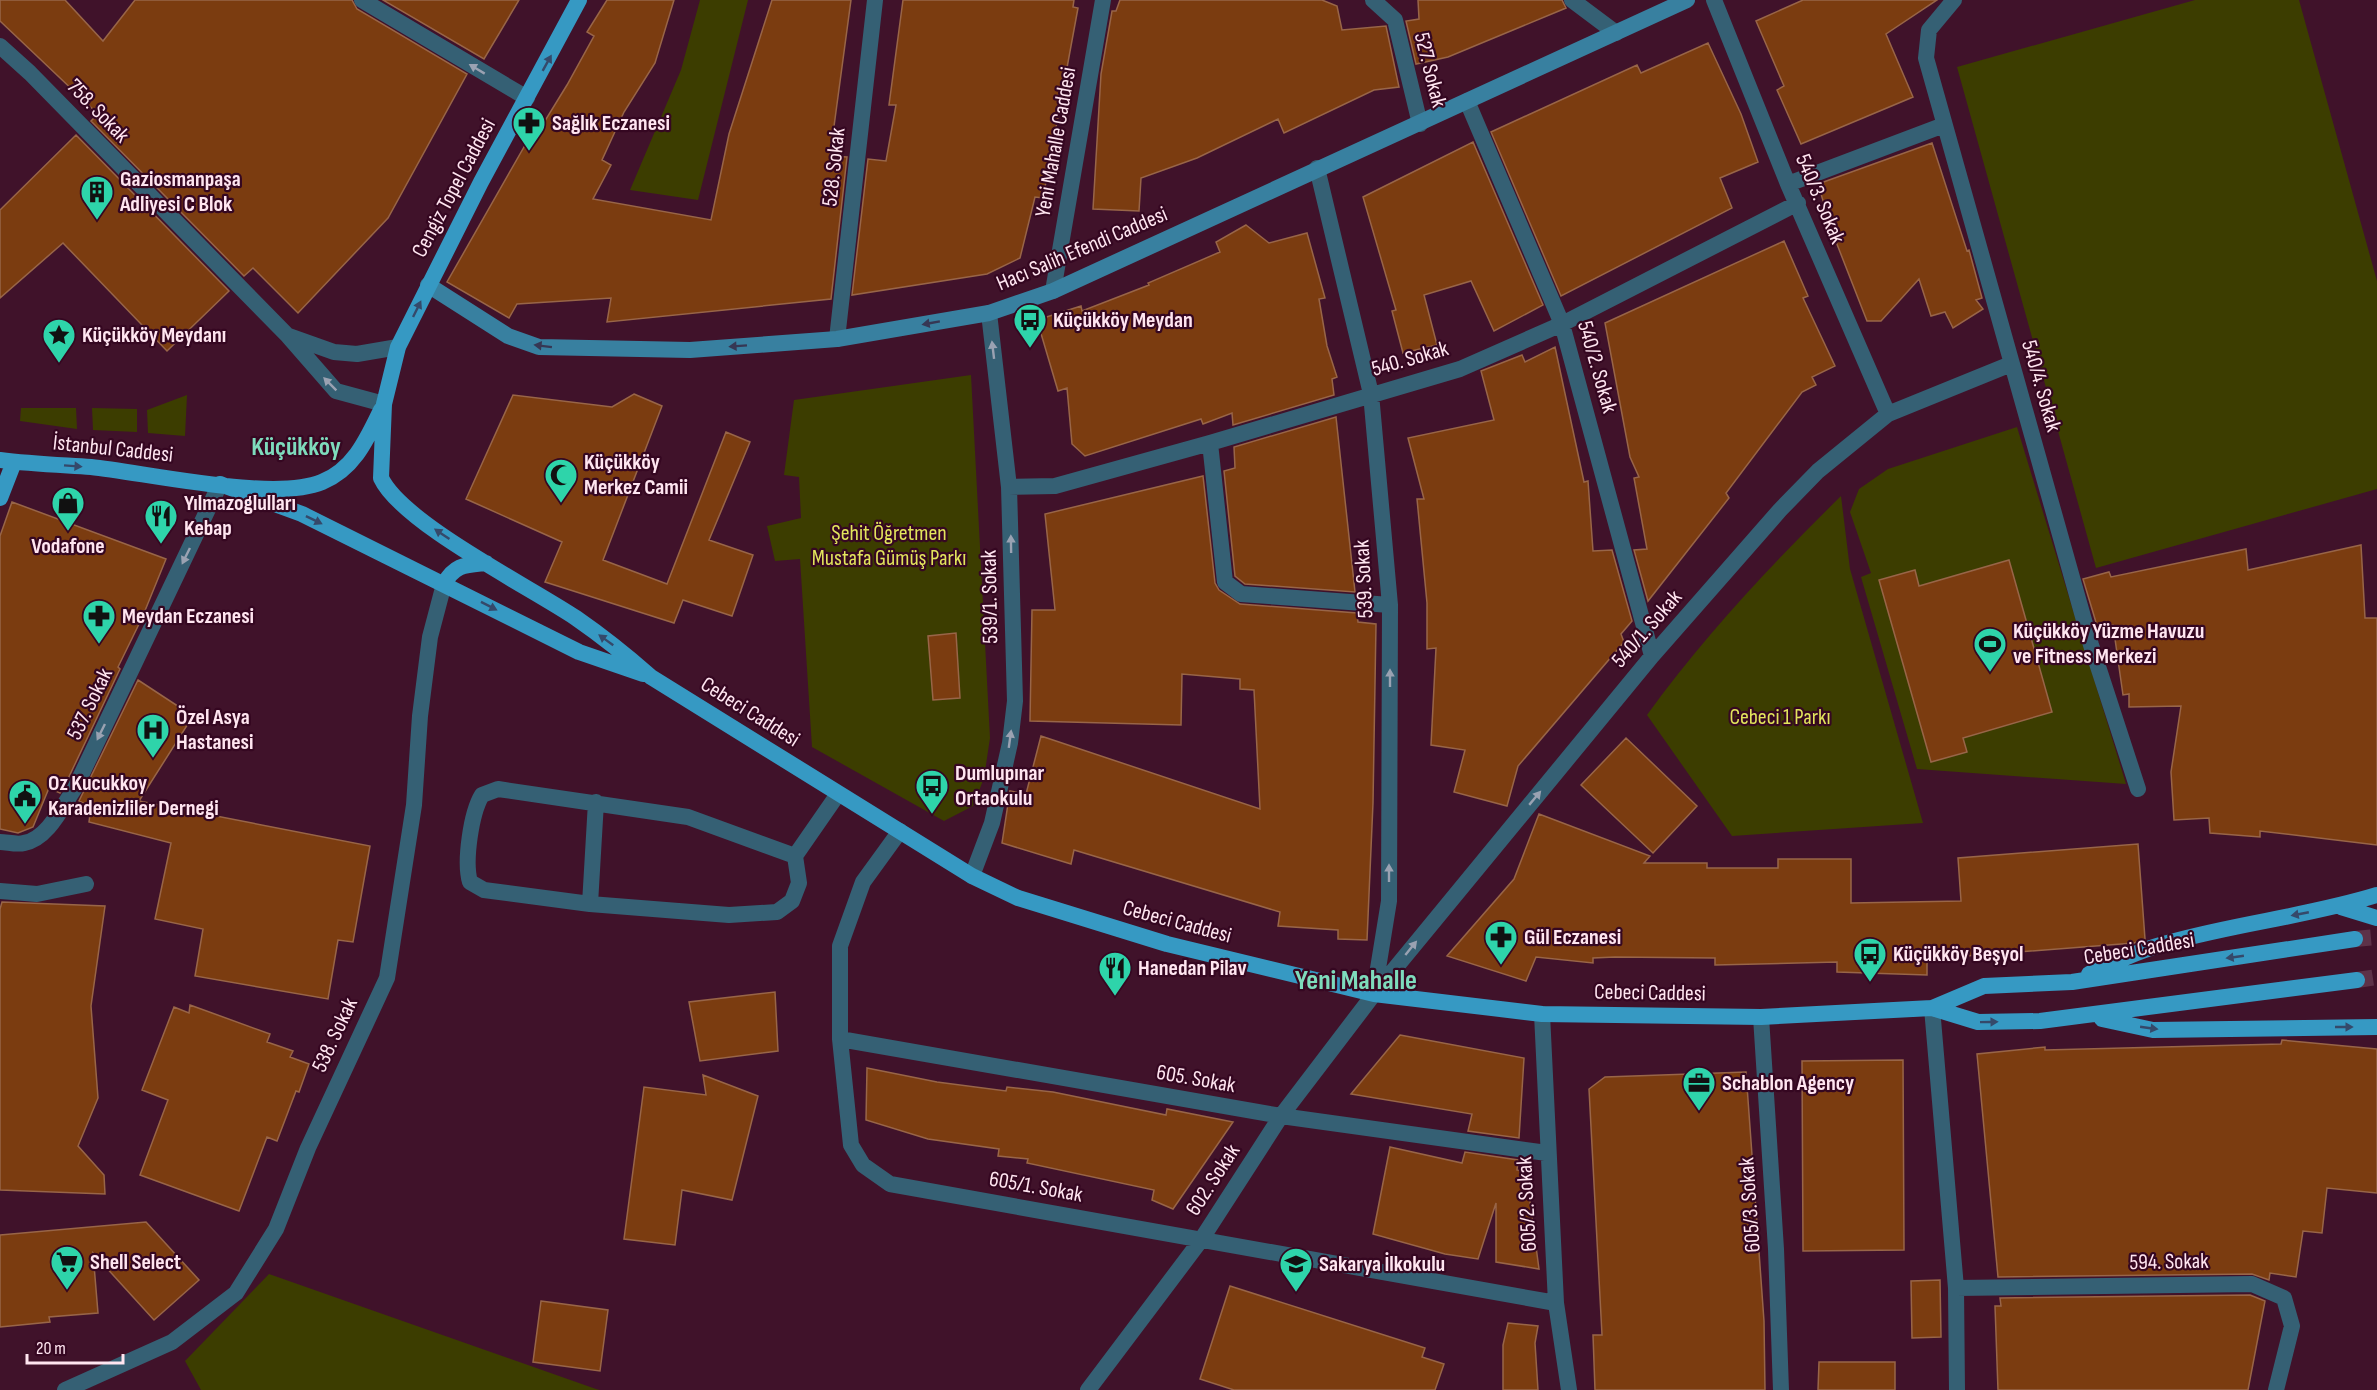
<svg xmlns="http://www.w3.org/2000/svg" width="2377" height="1390" font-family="'Sofia Sans Condensed',sans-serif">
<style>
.green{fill:#3c3d00}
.building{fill:#7b3c10;stroke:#986548;stroke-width:1.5}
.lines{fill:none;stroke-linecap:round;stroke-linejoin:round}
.primary-tunnel{stroke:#5d3248;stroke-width:16;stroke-dasharray:16 8;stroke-linecap:butt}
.service{stroke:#356074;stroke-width:16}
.minor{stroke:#356074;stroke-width:16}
.secondary{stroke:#3880a0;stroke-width:16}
.primary{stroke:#3699c3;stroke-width:16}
.oneway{fill:#35496a}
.oneway2{fill:#9aa2b2}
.oneway3{fill:#363754}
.labels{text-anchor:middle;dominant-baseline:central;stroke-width:4.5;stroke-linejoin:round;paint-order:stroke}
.street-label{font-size:22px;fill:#ffe5f0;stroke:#350721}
.poi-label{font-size:22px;font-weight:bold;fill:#ffe5f0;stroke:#350721;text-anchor:start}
.park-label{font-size:22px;fill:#e2e55c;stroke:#350721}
.quarter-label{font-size:26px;font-weight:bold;fill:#7edbbc;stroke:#350721}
.district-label{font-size:28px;font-weight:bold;fill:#7edbbc;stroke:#350721}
</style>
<rect width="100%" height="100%" fill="#40122a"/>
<path class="green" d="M700,0H748L698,200L630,190L681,70Z
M2195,0H2299L2377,281V489L2096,568L1957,67Z
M971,375L990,738L984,778L973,806L944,821L812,747L800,559L775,561L767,526L801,518L799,477L784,475L794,400Z
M187,395L185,436L148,433L147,410Z
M21,408H76L77,429L20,421Z
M92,408L137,409V432L93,430Z
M2017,427L2126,784L1917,769L1861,577L1871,573L1850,512L1859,489L1888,469Z
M1841,496L1850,569L1923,823L1732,836L1647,715C1704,636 1771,565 1841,496Z
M269,1274L596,1389L600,1390H201L185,1361Z"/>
<path class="building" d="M0,0H65L103,41L135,0H352L357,9L467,74L388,218L298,313L253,268L244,276L91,121L98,114L0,21Z
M383,0H519L484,59Z
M607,0H674L655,63L624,112L602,160L611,165L593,199L711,220L729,134L772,0H851L830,156L847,157L831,299L607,322L611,298L517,304L509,318L447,282L536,126L540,129L567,85L594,36L587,32Z
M903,0H1074L1073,7L1078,8L1043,198L1035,197L1020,258L987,274L852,295L868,159L886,161L896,105H889Z
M1120,0H1322L1337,6L1342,30L1386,26L1399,87L1374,90L1284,133L1278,119L1197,158L1141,178L1139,211L1093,209L1101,74L1112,11H1116Z
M1418,0H1562L1566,8L1448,57L1416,64L1406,21L1419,19Z
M1803,0H1937L1886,34L1913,97L1801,144L1777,90L1784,86L1756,21Z
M1708,43L1741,114L1758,162L1720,178L1732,208L1561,296L1491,132L1637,65L1641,73Z
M76,135L229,291L167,351L63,243L0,298V210Z
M1473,142L1543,305L1494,331L1471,281L1424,295L1437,345L1403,353L1392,311L1396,310L1363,197Z
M1932,143L1967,251L1969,250L1982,298L1976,300L1983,309L1953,328L1945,312L1931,316L1919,279L1881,321H1867L1833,234L1818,184Z
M1246,225L1269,243L1307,233L1325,298L1319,299L1327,346L1337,377L1332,379L1334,395L1233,425L1232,413L1203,424L1201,419L1085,456L1072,444L1067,388L1058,391L1037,320L1081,306L1082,311L1149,285L1148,283L1220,252L1216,242Z
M1784,241L1808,296L1803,298L1835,366L1812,377L1816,385L1802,392L1726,493L1729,498L1648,601L1634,550L1647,549L1634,478L1639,477L1630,457L1605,323Z
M1555,347L1584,482L1588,481L1593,551L1612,550L1632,621L1621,634L1624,642L1518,766L1507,806L1454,792L1465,750L1431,745L1436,648L1427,649V603L1417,499H1424L1408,438L1494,420L1481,371L1522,355L1525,362Z
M634,394L662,406L603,560L667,584L726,432L750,442L709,540L753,555L732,616L683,600L674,623L545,582L562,542L466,499L513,395L612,407Z
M1336,417L1355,592L1245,584L1235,576L1224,471L1235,468L1234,447Z
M1203,476L1215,583L1219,590L1240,604L1357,613L1358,622L1376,624L1373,803L1367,940L1338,939V930L1278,926L1280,912L1074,850L1071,864L1002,843L1010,791L1026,794L1041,736L1260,809L1254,690L1240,689V679L1182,674L1181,725L1030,721L1032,610H1055L1045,514Z
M12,502L166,559L142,618L118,667L120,669L66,783L60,793L49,788L33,827L18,833L0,829V536Z
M2361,545L2365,618H2377V845L2260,831V837L2210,833L2209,818L2174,820L2171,772L2181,706L2129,707V694L2123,695L2113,625L2098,629L2083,579L2109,572L2111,577L2246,549L2248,570Z
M2009,560L2052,712L1963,738L1967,752L1931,762L1879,580L1915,570L1919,586Z
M956,633L960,698L933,700L928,636Z
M138,680L193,716L139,801L370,846L353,942L338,940L328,999L195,976L203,929L155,919L171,843L89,822L91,807L79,801Z
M1626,738L1697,806L1653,853L1581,785Z
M1539,814L1650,856L1644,863H1707V868H1778V859H1851V903L1961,901L1958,858L2138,844L2145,939L2134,943L1927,959V975L1837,972V962L1715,965V958L1615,957L1593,958V963L1536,957L1526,981L1447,956L1514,879Z
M2,902L105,906L91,1006L98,1098L78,1146L104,1175L105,1194L0,1190V909Z
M775,992L778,1051L700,1061L689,1002Z
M190,1005L270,1034L267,1042L293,1051L290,1057L309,1064L299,1092L296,1091L277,1141L267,1137L239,1211L140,1175L168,1100L142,1090L174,1007L189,1013Z
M1400,1035L1524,1058L1519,1138L1468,1131L1472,1114L1351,1094Z
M2282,1040L2377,1049V1193L2327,1188L2322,1233L2303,1231L2296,1277L2270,1273L2269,1280L2252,1274L1998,1277L1977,1054L2045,1047V1050L2281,1044Z
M1903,1060L1904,1250L1803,1251L1802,1061Z
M867,1068L937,1082L1006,1091L1007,1087L1053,1092L1166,1115L1167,1109L1233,1122L1173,1209L1152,1200L1154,1190L1027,1163L1028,1159L998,1156L999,1149L928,1139L866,1120Z
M1746,1072L1764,1321L1765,1390H1595L1593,1335H1602L1589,1089L1605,1077Z
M703,1075L758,1096L732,1200L682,1190L675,1245L624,1239L644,1087L706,1095Z
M1390,1147L1462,1163L1465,1152L1518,1160L1517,1170L1526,1172L1539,1269L1496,1262V1203L1478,1259L1445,1254L1373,1234Z
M146,1222L199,1280L154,1320L93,1253L98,1313L49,1317L50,1322L0,1327V1235Z
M1940,1280L1941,1337L1912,1338L1911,1281Z
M1230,1286L1425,1348L1422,1357L1444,1364L1435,1390H1234L1200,1379Z
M2250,1295L2265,1301L2248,1390H1998L1995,1306H2001L2000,1298Z
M541,1301L608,1310L600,1371L533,1362Z
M1508,1323L1538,1326L1535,1343L1538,1390H1503V1345Z
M1819,1362H1895V1390H1818Z"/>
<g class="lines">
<path class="primary-tunnel" d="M2355,939L2377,937
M2357,980L2377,977"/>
<path class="service" d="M0,46L30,73L288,336L336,391L384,404
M289,336L334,352L357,354L398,347
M596,802L590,904L729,915L777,912L792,901L799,883L795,856L838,794
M0,891L37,894L86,884
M590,904L484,890L470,882C464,862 471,813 482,795L498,789L688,817L795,856"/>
<path class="minor" d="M362,0L527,98
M1373,0L1395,20L1420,124
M1572,0L1616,33
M1714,0L1788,184L1888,414
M1954,0L1929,30L1926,58L2091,645L2138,789
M1467,101L1562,324L1652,656
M1317,168L1371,394L1390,605L1389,901L1374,993
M1788,184L1944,125
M1053,291L1103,0
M837,339L875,0
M1210,443L1225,582L1241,594L1390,605
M1009,487L1055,486L1210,443L1460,369L1562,324L1798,203
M900,831L863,882L840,946V1039L851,1145L863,1165L890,1184L1556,1303
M0,842C7,842 17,845 24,843C48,839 63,805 75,788L220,484
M972,876L992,823L1010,743L1015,701L1009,487L989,313
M1932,1008L1956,1288L1957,1390
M1542,1014L1556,1303L1569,1390
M1761,1017L1776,1249L1781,1390
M840,1039L1281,1116L1547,1153
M1956,1288L2252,1284L2284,1298L2292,1326L2276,1390
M65,1390L172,1342L236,1293L276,1229L308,1148L387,978L414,805L420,716L430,637L444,584
M1088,1390L1201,1240L1281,1116L1374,994L1652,656L1780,510L1818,471L1888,414L2011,364"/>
<path class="secondary" d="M428,285L508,336L539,347L690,350L837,339L989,313L1053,291L1687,0"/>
<path class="primary" d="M579,0L481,182L398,347L384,404L381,478C402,523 530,587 576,618C602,636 627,656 651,677L972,876L1018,898L1167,944L1374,994L1542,1014L1761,1017L1932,1008L1978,1022L2040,1021L2357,980
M0,460C30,464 61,465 91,467C147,473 274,502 322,482C354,469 367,439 381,410
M220,484L302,514L579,652L643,674
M0,498L14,462
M444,584C455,564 466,565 486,563
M2341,907L2377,918
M2089,974C2116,962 2142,949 2171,942C2239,923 2309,916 2377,895
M1932,1008L1984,986L2072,982L2355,939
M2102,1019L2153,1030L2377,1027"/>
</g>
<defs><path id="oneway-solid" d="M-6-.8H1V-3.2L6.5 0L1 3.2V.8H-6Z" transform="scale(1.5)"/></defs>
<g class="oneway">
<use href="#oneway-solid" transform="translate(547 63) rotate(-61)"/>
<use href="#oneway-solid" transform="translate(417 309) rotate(-64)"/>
<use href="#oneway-solid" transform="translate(73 466) rotate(4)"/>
<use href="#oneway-solid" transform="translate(314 520) rotate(26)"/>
<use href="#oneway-solid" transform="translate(442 534) rotate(-146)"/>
<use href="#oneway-solid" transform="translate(489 606) rotate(27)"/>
<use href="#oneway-solid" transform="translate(606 640) rotate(-144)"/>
<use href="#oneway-solid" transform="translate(2300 914) rotate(169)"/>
<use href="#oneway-solid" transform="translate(2235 957) rotate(172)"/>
<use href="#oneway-solid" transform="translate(1989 1022) rotate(-1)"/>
<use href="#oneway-solid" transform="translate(2344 1027)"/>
<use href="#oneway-solid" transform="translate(2149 1028) rotate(8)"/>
</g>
<g class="oneway2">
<use href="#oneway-solid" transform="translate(477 69) rotate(-149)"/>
<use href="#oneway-solid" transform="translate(993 350) rotate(-97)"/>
<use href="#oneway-solid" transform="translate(330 384) rotate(-135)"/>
<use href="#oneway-solid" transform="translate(1011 544) rotate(-91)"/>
<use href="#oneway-solid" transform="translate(186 556) rotate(116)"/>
<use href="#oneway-solid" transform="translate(1390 678) rotate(-90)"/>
<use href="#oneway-solid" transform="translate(101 732) rotate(116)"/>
<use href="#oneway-solid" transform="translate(1010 739) rotate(-82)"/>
<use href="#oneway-solid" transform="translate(1535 798) rotate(-50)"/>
<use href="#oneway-solid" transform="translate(1389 873) rotate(-90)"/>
<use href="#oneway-solid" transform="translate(1411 948) rotate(-51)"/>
</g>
<g class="oneway3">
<use href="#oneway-solid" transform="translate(931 323) rotate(170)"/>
<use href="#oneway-solid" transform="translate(543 346) rotate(-173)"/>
<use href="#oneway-solid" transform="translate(738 346) rotate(176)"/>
</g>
<defs>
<g id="pharmacy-pin" transform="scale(1.725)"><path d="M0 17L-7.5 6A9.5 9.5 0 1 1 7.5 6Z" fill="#2ed4aa" stroke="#350721"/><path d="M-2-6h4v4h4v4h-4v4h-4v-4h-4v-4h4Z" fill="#111"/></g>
<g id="building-pin" transform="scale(1.725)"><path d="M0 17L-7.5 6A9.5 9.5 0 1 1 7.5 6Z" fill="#2ed4aa" stroke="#350721"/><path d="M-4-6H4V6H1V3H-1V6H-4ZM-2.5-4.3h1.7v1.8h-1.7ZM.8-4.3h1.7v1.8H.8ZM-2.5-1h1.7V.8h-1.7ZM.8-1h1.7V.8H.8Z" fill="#111"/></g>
<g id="bus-pin" transform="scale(1.725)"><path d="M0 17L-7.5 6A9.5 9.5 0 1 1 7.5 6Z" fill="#2ed4aa" stroke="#350721"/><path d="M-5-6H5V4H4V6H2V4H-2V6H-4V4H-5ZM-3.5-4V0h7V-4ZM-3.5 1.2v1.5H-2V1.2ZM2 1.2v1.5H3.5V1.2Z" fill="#111"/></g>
<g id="sight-pin" transform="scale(1.725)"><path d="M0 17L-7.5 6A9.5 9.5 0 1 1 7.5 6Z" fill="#2ed4aa" stroke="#350721"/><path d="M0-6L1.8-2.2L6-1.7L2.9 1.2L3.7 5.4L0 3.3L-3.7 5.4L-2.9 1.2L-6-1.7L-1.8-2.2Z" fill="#111"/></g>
<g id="mosque-pin" transform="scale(1.725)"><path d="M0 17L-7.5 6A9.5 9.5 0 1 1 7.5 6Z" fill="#2ed4aa" stroke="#350721"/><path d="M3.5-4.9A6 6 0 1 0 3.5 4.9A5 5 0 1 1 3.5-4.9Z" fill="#111"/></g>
<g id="shop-pin" transform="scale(1.725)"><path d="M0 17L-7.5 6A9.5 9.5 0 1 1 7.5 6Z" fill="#2ed4aa" stroke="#350721"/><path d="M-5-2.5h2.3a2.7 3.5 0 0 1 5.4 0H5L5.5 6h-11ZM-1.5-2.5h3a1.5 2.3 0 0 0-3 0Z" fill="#111"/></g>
<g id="restaurant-pin" transform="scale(1.725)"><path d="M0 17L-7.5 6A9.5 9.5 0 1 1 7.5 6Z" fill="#2ed4aa" stroke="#350721"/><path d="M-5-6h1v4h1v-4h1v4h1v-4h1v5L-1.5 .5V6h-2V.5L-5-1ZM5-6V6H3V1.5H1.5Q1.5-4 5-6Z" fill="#111"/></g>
<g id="stadium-pin" transform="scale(1.725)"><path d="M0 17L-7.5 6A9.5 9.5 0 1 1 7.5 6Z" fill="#2ed4aa" stroke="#350721"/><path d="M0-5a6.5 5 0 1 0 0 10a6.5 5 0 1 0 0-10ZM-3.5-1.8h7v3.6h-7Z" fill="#111"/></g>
<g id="hospital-pin" transform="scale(1.725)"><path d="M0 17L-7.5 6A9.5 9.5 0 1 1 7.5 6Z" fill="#2ed4aa" stroke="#350721"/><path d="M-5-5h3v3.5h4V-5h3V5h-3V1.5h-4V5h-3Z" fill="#111"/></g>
<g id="civic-pin" transform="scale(1.725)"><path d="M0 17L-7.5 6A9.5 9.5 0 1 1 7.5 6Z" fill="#2ed4aa" stroke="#350721"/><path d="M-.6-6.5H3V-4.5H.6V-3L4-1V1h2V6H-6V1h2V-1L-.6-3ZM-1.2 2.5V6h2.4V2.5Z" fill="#111"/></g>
<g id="office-pin" transform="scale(1.725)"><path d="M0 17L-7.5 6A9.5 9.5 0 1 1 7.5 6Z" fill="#2ed4aa" stroke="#350721"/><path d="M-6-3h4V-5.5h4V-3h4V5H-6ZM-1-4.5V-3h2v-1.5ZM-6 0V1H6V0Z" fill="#111"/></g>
<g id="supermarket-pin" transform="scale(1.725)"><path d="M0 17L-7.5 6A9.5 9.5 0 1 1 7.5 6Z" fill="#2ed4aa" stroke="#350721"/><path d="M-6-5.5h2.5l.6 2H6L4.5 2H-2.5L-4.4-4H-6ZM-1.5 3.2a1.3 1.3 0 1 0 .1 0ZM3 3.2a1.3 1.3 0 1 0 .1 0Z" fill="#111"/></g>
<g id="school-pin" transform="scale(1.725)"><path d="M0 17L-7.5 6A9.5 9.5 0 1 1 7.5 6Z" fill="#2ed4aa" stroke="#350721"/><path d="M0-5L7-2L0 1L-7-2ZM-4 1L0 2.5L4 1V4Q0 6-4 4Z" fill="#111"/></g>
</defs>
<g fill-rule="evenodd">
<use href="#pharmacy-pin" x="529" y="123"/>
<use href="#building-pin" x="97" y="192"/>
<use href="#bus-pin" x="1030" y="320"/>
<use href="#sight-pin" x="59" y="335"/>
<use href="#mosque-pin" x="561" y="475"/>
<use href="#shop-pin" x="68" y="503"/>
<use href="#restaurant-pin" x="161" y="516"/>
<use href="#pharmacy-pin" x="99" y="616"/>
<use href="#stadium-pin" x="1990" y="644"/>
<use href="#hospital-pin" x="153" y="730"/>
<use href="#bus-pin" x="932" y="786"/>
<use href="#civic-pin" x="25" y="796"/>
<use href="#pharmacy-pin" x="1501" y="937"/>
<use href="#bus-pin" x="1870" y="954"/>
<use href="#restaurant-pin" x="1115" y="968"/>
<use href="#office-pin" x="1699" y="1083"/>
<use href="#supermarket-pin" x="67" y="1262"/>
<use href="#school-pin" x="1296" y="1264"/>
</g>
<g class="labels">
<g class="street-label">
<text transform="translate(1430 70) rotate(76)">527. Sokak</text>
<text transform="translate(98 111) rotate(46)">758. Sokak</text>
<text transform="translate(1056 142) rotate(-80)">Yeni Mahalle Caddesi</text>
<text transform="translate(834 167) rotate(-84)">528. Sokak</text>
<text transform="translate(454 188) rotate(-62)">Cengiz Topel Caddesi</text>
<text transform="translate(1820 199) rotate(67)">540/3. Sokak</text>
<text transform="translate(1082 249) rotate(-23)">Hacı Salih Efendi Caddesi</text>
<text transform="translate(1410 359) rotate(-16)">540. Sokak</text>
<text transform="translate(1597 367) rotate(74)">540/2. Sokak</text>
<text transform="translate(2041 386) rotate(74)">540/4. Sokak</text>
<text transform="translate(113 449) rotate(6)">İstanbul Caddesi</text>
<text transform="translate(1364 579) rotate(-93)">539. Sokak</text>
<text transform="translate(990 597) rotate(-91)">539/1. Sokak</text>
<text transform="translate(1647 629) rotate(-49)">540/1. Sokak</text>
<text transform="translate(90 704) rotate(-64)">537. Sokak</text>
<text transform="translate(750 712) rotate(32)">Cebeci Caddesi</text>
<text transform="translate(1177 922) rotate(15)">Cebeci Caddesi</text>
<text transform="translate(2139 949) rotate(-9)">Cebeci Caddesi</text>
<text transform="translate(1650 993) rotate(1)">Cebeci Caddesi</text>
<text transform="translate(335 1035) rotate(-65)">538. Sokak</text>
<text transform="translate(1196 1079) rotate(10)">605. Sokak</text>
<text transform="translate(1213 1180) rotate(-57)">602. Sokak</text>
<text transform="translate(1036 1187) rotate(10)">605/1. Sokak</text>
<text transform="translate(1527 1204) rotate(-93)">605/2. Sokak</text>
<text transform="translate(1750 1205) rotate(-94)">605/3. Sokak</text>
<text transform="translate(2169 1262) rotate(-1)">594. Sokak</text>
</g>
<g class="poi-label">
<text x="552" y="123">Sağlık Eczanesi</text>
<text x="120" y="179">Gaziosmanpaşa<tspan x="120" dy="25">Adliyesi C Blok</tspan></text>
<text x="1053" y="320">Küçükköy Meydan</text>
<text x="82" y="335">Küçükköy Meydanı</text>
<text x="584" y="462">Küçükköy<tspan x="584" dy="25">Merkez Camii</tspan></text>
<text x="184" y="503">Yılmazoglulları<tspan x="184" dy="25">Kebap</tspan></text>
<text x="68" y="546" text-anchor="middle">Vodafone</text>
<text x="122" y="616">Meydan Eczanesi</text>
<text x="2013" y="631">Küçükköy Yüzme Havuzu<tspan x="2013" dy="25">ve Fitness Merkezi</tspan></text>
<text x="176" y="717">Özel Asya<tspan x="176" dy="25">Hastanesi</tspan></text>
<text x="955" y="773">Dumlupınar<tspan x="955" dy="25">Ortaokulu</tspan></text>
<text x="48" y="783">Oz Kucukkoy<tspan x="48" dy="25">Karadenizliler Dernegi</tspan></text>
<text x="1524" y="937">Gül Eczanesi</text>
<text x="1893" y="954">Küçükköy Beşyol</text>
<text x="1138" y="968">Hanedan Pilav</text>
<text x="1722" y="1083">Schablon Agency</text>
<text x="90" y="1262">Shell Select</text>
<text x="1319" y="1264">Sakarya İlkokulu</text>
</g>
<g class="park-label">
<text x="889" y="533">Şehit Öğretmen<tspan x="889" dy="25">Mustafa Gümüş Parkı</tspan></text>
<text x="1780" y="717">Cebeci 1 Parkı</text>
</g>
<g class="quarter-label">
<text x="296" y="447">Küçükköy</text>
</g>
<g class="district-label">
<text x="1356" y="980">Yeni Mahalle</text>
</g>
</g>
<path d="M27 1354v9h96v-9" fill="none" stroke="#ffe5f0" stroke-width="3"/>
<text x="36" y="1354" font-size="18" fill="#ffe5f0" stroke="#350721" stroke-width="4.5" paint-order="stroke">20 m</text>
</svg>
